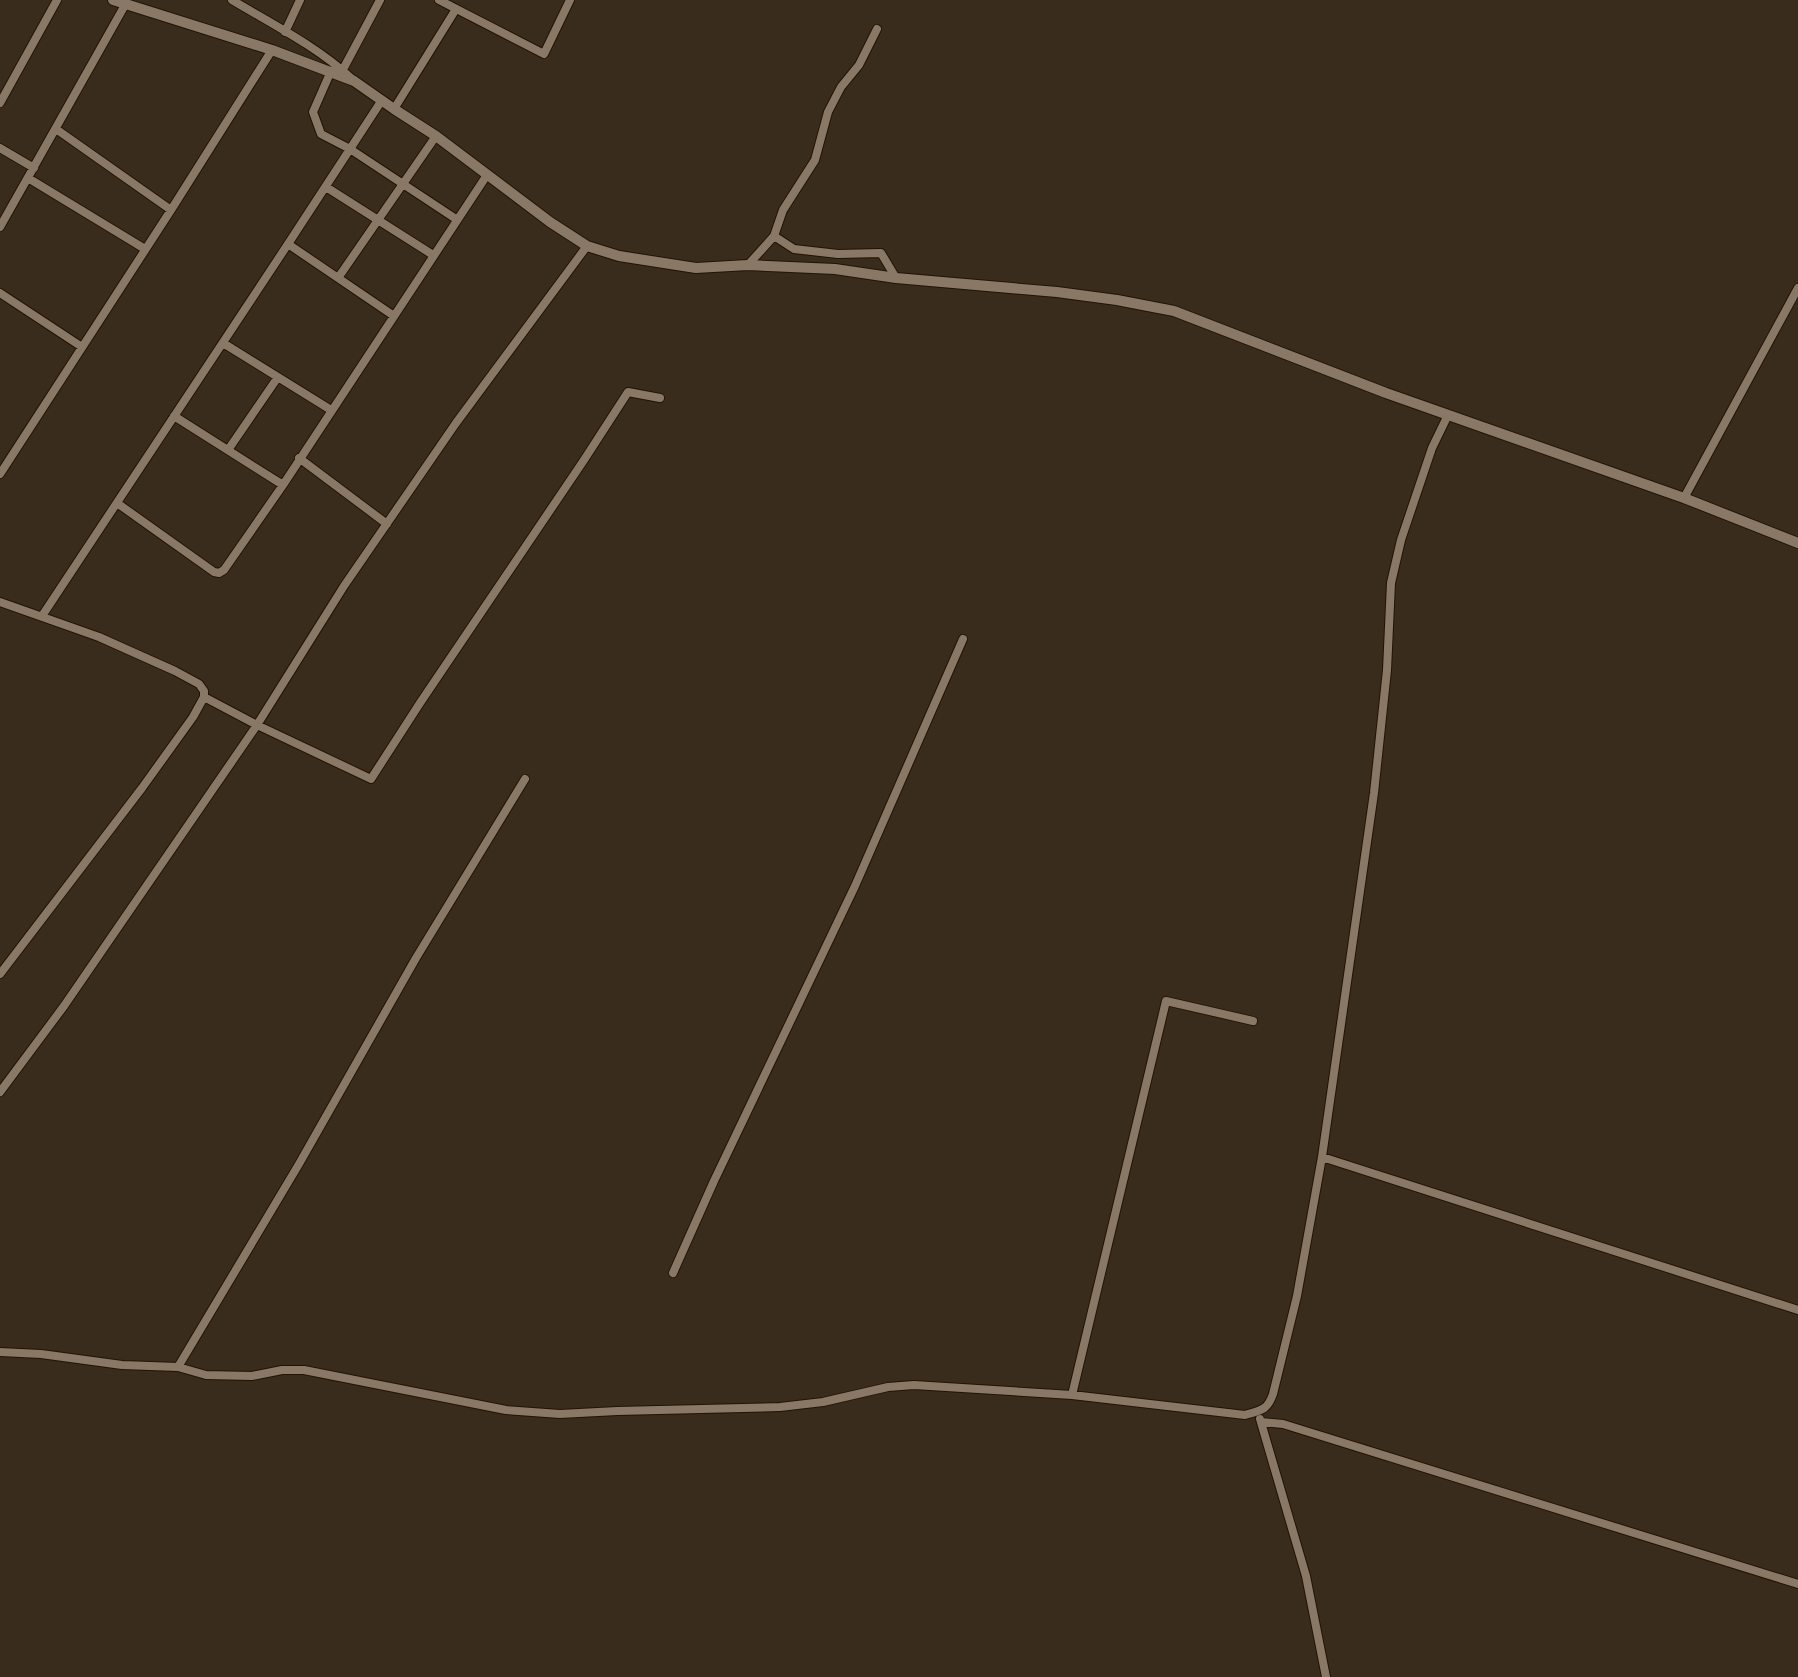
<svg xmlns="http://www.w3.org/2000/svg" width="1798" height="1677" font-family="Commissioner,sans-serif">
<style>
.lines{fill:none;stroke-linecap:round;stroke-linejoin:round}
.street-casing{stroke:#211406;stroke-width:10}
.secondary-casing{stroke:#211406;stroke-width:12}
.street{stroke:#897866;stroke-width:8}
.secondary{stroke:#897866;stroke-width:10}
</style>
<rect width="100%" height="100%" fill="#3a2c1c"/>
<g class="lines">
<g class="street-casing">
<path id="street" d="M232,0C272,24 318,47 352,79
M439,0L544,54L570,0
M877,29L859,65L841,87L828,112L815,160L783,210L774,236L794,249L838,254L881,253L896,278
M285,32L300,0
M331,71L313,112L321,134L350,149L456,219
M340,75L380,0
M0,103L57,0
M394,109L456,9
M56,129L171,210
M0,148L34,168
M28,178L145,249
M326,187L433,255
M0,227L125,5
M288,244L394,316
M748,265L774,236
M338,278L436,136
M0,293L82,347
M223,343L331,410
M174,416L283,485
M228,450L278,377
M299,458L387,524
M0,474L171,210L272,50
M1684,498L1798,288
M117,503L214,572L219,573L224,570L283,485L487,175
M0,602L99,637L175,671L199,684L204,691V697L193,717L142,788L0,974
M42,616L288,244L382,100
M204,697L257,725L371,779L420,703L584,460L628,392L660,398
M0,1092L64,1006L257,725L344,586L456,423L587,246
M1322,1157L1798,1310
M673,1273L714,1181L855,886L963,639
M0,1352L41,1354L122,1365L178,1367L206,1375L252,1376L282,1370H304L506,1410L560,1414L617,1411L780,1407L823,1402L888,1387L914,1385L1072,1395L1245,1415C1261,1410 1267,1411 1273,1394L1297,1296L1322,1157L1374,793L1387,670L1391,583L1401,540L1432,448L1448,415
M178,1367L299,1164L416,958L525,779
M1072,1395L1166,1001L1253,1021
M1260,1419L1306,1576L1326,1677
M1261,1422L1283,1424L1798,1584"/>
</g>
<g class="secondary-casing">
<path id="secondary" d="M113,0L272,50L354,81L394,109L436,136L550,222L587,246L619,256L696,268L748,265L835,269L896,278L1057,292L1117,300L1174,311L1386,393L1684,498L1798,543"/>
</g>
<use href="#street" class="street"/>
<use href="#secondary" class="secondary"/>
</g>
</svg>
